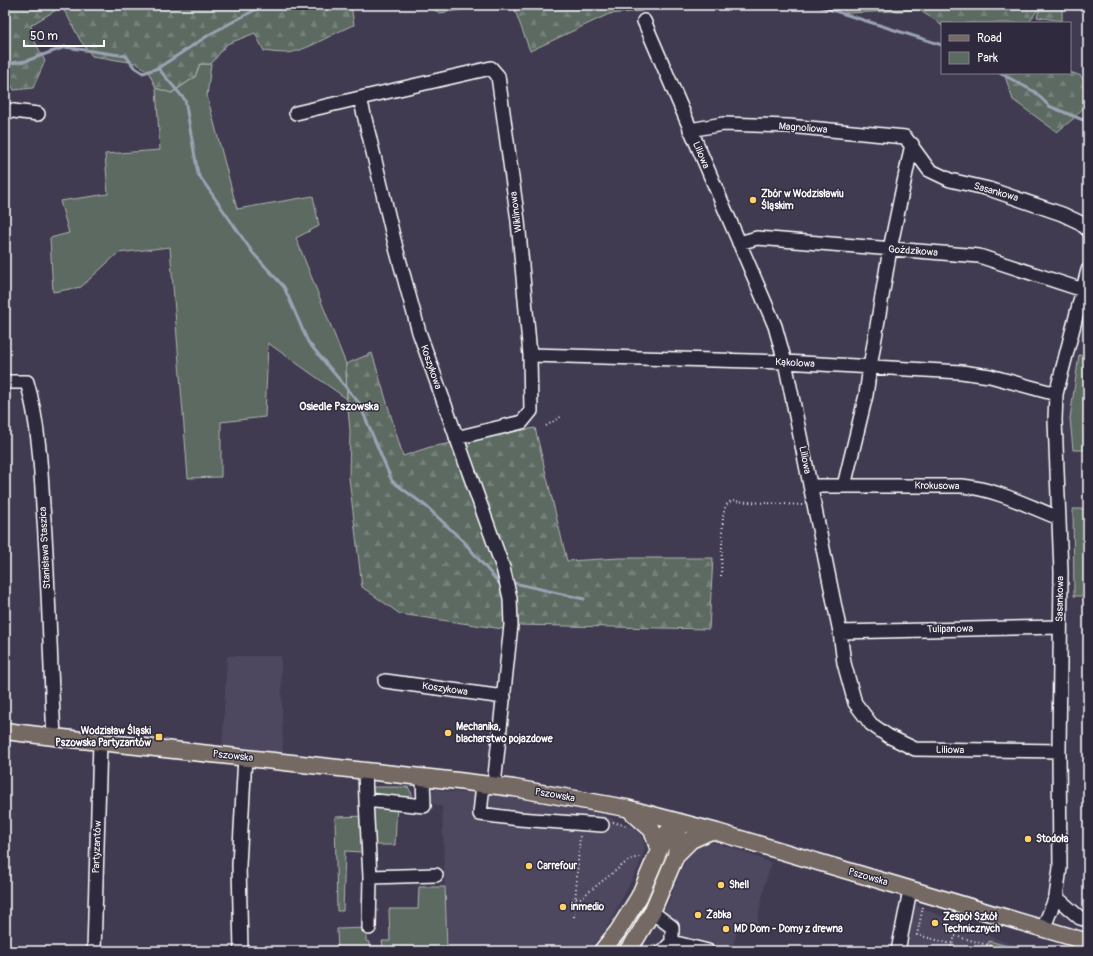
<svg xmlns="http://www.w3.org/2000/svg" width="1093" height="956" font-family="Pangolin,sans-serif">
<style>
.built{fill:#4d475f}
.green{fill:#5c6b62;stroke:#aeb5b0}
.forest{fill:url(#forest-firs);stroke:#aeb5b0}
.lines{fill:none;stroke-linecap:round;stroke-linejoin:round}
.stream{stroke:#9aa3b3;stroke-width:3}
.minor-casing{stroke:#fff;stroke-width:16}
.major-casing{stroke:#fff;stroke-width:19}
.path{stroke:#fff;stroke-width:2;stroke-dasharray:1 3;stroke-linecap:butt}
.minor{stroke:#2f2a3d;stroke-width:13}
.major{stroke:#756964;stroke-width:16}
.poi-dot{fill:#ffd166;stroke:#2f2a3d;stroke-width:1.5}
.labels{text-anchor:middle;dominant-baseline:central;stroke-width:3;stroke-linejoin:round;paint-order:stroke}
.street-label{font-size:10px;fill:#fff;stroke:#2f2a3d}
.poi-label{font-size:10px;font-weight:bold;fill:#fff;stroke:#2f2a3d;text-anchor:start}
.neighbourhood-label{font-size:11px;font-weight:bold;fill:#fff;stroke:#2f2a3d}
</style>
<defs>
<pattern id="forest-firs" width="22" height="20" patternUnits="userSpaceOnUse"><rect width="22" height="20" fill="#5c6b62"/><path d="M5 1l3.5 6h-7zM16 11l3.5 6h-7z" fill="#74817a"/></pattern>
</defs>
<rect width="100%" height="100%" fill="#413b51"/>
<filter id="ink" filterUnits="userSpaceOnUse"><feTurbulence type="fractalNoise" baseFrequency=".025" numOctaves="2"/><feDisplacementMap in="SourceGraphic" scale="8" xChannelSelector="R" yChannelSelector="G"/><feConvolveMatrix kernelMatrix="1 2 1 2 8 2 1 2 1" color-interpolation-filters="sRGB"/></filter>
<g filter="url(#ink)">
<path class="built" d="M227,656H281L283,754L222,748Z
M436,789L449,792L516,795L590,809L634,828L642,836L645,848L639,866L610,922L600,937L587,951H447L442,807L428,801V794Z
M709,842L716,843L735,849L772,863L765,883L757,924L746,922H741L731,951H723L684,941L658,929L688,852L700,844Z
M915,905L1002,941L1035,951H906Z"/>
<path class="green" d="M200,64H211L207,96L237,209L313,196L319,226L296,238L346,364L347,399L268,343L265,417L221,422V477L188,478L170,247L118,253L81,287L53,292L50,238L69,233L60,201L108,194L105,154L160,150L156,88L172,93L195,77Z
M1079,355L1088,357V450H1073L1070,418Z
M1073,509H1088V596H1074Z
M366,787H408L412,794L411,801L397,802L395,845H375L361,852L345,851L343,911H337L335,817L367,816Z
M419,887H445L447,951H338L337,929L366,928V941L369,942V946H383L382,941H390L389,909H418Z
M989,941L1025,951H986Z"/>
<path class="forest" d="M5,5H351L354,25C334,32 306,52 286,53C279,53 271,52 264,51L255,33L227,44L211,64H200L195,77L171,93L156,88L148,71L136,63L92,56L80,40L67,15L61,7L31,25L33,38L45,61L33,88L14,90L5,73Z
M425,5H484L480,7L440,13Z
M513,5H647L642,11L609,14L530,51Z
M837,5H1062V21L1037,17L1041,5L1030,21V23H942V26L935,20L919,10L847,13Z
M1070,72L1081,76L1088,87V103L1073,119L1057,132L1013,100L1004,73Z
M372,353L403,456L430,447L535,428L567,561L620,558H713L709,629L517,625L503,629L400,614L362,587L349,478L350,430L347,399L346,364Z"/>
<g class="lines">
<path class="stream" d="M816,5L942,45
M5,64L26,61L65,47L126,56L134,67L143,73L158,68L212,33L264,5
M158,68L185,100L198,174L253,253L284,287L308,342L359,403L392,481L427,507L464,542L499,583
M1000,73L1035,92L1049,106L1088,122
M514,583L584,599"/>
<g class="minor-casing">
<path id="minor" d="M644,21L775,326L785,362L840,632L844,663L855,703L871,724L888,736L915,749L1059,751
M360,98L491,68L498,76L518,221L530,355L531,411L522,422L456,438
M5,110L38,114
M296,113L360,98L396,248L419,332L503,568L510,598L511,625L494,785
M690,130L723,124L788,126L905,137L929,170L950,180L989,189L1062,214L1079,222L1088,230
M739,243L757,238L979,256L1083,290
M530,355L785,362L961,372L990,376L1056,394
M5,382H27C38,419 41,467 43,506C49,583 50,660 54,737
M810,486H962C996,489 1028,506 1059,518
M844,486L866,395L870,367L890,249L912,144
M840,632L1060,627
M385,681L504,697
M365,771L366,800L424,806L423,777
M483,784L480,814L519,819L602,825
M366,800L370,877L436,875
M1056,897L1080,918L1088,920
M652,912L672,927V942L663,951
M369,928L370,877
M1043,929L1056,897L1060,868L1059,751L1061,572L1055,420L1056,394L1088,270
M672,942L708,951
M94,951L100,742
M241,951L239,865L245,757
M898,951L910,890"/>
</g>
<g class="major-casing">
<path id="major" d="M5,731L54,737L458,781L514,788L626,808L717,832L1088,942
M632,812L652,830L659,850
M676,855L691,840L711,831
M602,951L618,931L639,897L666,834L677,822
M627,951L636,939L652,912L676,855L678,835L677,822"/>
</g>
<path class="path" d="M546,426L562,416
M721,576L723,515L726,505L731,501L802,505
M613,822L626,826
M572,899L581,898L629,860L642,856
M923,907L917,935L952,944
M574,917L580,835
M950,951L955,936L1010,951"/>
<use href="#minor" class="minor"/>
<use href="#major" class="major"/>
</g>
</g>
<g class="poi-dot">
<circle cx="753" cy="200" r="4"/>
<circle cx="448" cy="733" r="4"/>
<rect x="155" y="733" width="8" height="8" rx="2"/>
<circle cx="1028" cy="839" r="4"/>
<circle cx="529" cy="866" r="4"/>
<circle cx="721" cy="885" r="4"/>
<circle cx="563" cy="907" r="4"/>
<circle cx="698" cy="915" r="4"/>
<circle cx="935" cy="923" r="4"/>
<circle cx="726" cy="929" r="4"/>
</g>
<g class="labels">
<g class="street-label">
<text transform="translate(803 128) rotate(4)">Magnoliowa</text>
<text transform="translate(701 155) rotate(67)">Liliowa</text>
<text transform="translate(996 192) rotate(16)">Sasankowa</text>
<text transform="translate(516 212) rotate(-97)">Wiklinowa</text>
<text transform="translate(913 251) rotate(4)">Goździkowa</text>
<text transform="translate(795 363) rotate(3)">Kąkolowa</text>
<text transform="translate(431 367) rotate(71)">Koszykowa</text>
<text transform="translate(805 460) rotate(79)">Liliowa</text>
<text transform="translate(937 486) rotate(1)">Krokusowa</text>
<text transform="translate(45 548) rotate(-93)">Stanisława Staszica</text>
<text transform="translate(1060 599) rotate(-89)">Sasankowa</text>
<text transform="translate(950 629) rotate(-1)">Tulipanowa</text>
<text transform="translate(445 689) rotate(8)">Koszykowa</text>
<text transform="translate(950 750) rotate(1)">Liliowa</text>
<text transform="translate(233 756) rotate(6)">Pszowska</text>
<text transform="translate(555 795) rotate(10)">Pszowska</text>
<text transform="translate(97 847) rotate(-88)">Partyzantów</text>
<text transform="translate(868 877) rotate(16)">Pszowska</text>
</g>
<g class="poi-label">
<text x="761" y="194">Zbór w Wodzisławiu<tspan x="761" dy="12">Śląskim</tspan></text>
<text x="456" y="727">Mechanika,<tspan x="456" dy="12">blacharstwo pojazdowe</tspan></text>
<text x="151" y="731" text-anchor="end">Wodzisław Śląski<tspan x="151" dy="12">Pszowska Partyzantów</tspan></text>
<text x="1036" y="839">Stodoła</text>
<text x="537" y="866">Carrefour</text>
<text x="729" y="885">Shell</text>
<text x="571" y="907">inmedio</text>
<text x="706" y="915">Żabka</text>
<text x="943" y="917">Zespół Szkół<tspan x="943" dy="12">Technicznych</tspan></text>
<text x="734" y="929">MD Dom - Domy z drewna</text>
</g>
<g class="neighbourhood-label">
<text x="339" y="406">Osiedle Pszowska</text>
</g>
</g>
<rect width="1093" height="956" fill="none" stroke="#2f2a3d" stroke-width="20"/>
<rect x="10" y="10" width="1073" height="936" fill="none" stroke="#fff" stroke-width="1.5" filter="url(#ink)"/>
<rect x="941" y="22" width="130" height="52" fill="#2f2a3d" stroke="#827f8b"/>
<rect x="949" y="35" width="20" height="6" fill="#756964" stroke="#827f8b"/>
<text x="977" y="42" font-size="12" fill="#ffffff">Road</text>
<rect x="949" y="52" width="20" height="12" fill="#5c6b62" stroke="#827f8b"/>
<text x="977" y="62" font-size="12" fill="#ffffff">Park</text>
<path d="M24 40v6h80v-6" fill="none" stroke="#ffffff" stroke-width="2"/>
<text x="30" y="40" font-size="12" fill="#ffffff" stroke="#2f2a3d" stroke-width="3" paint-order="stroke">50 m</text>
</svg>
